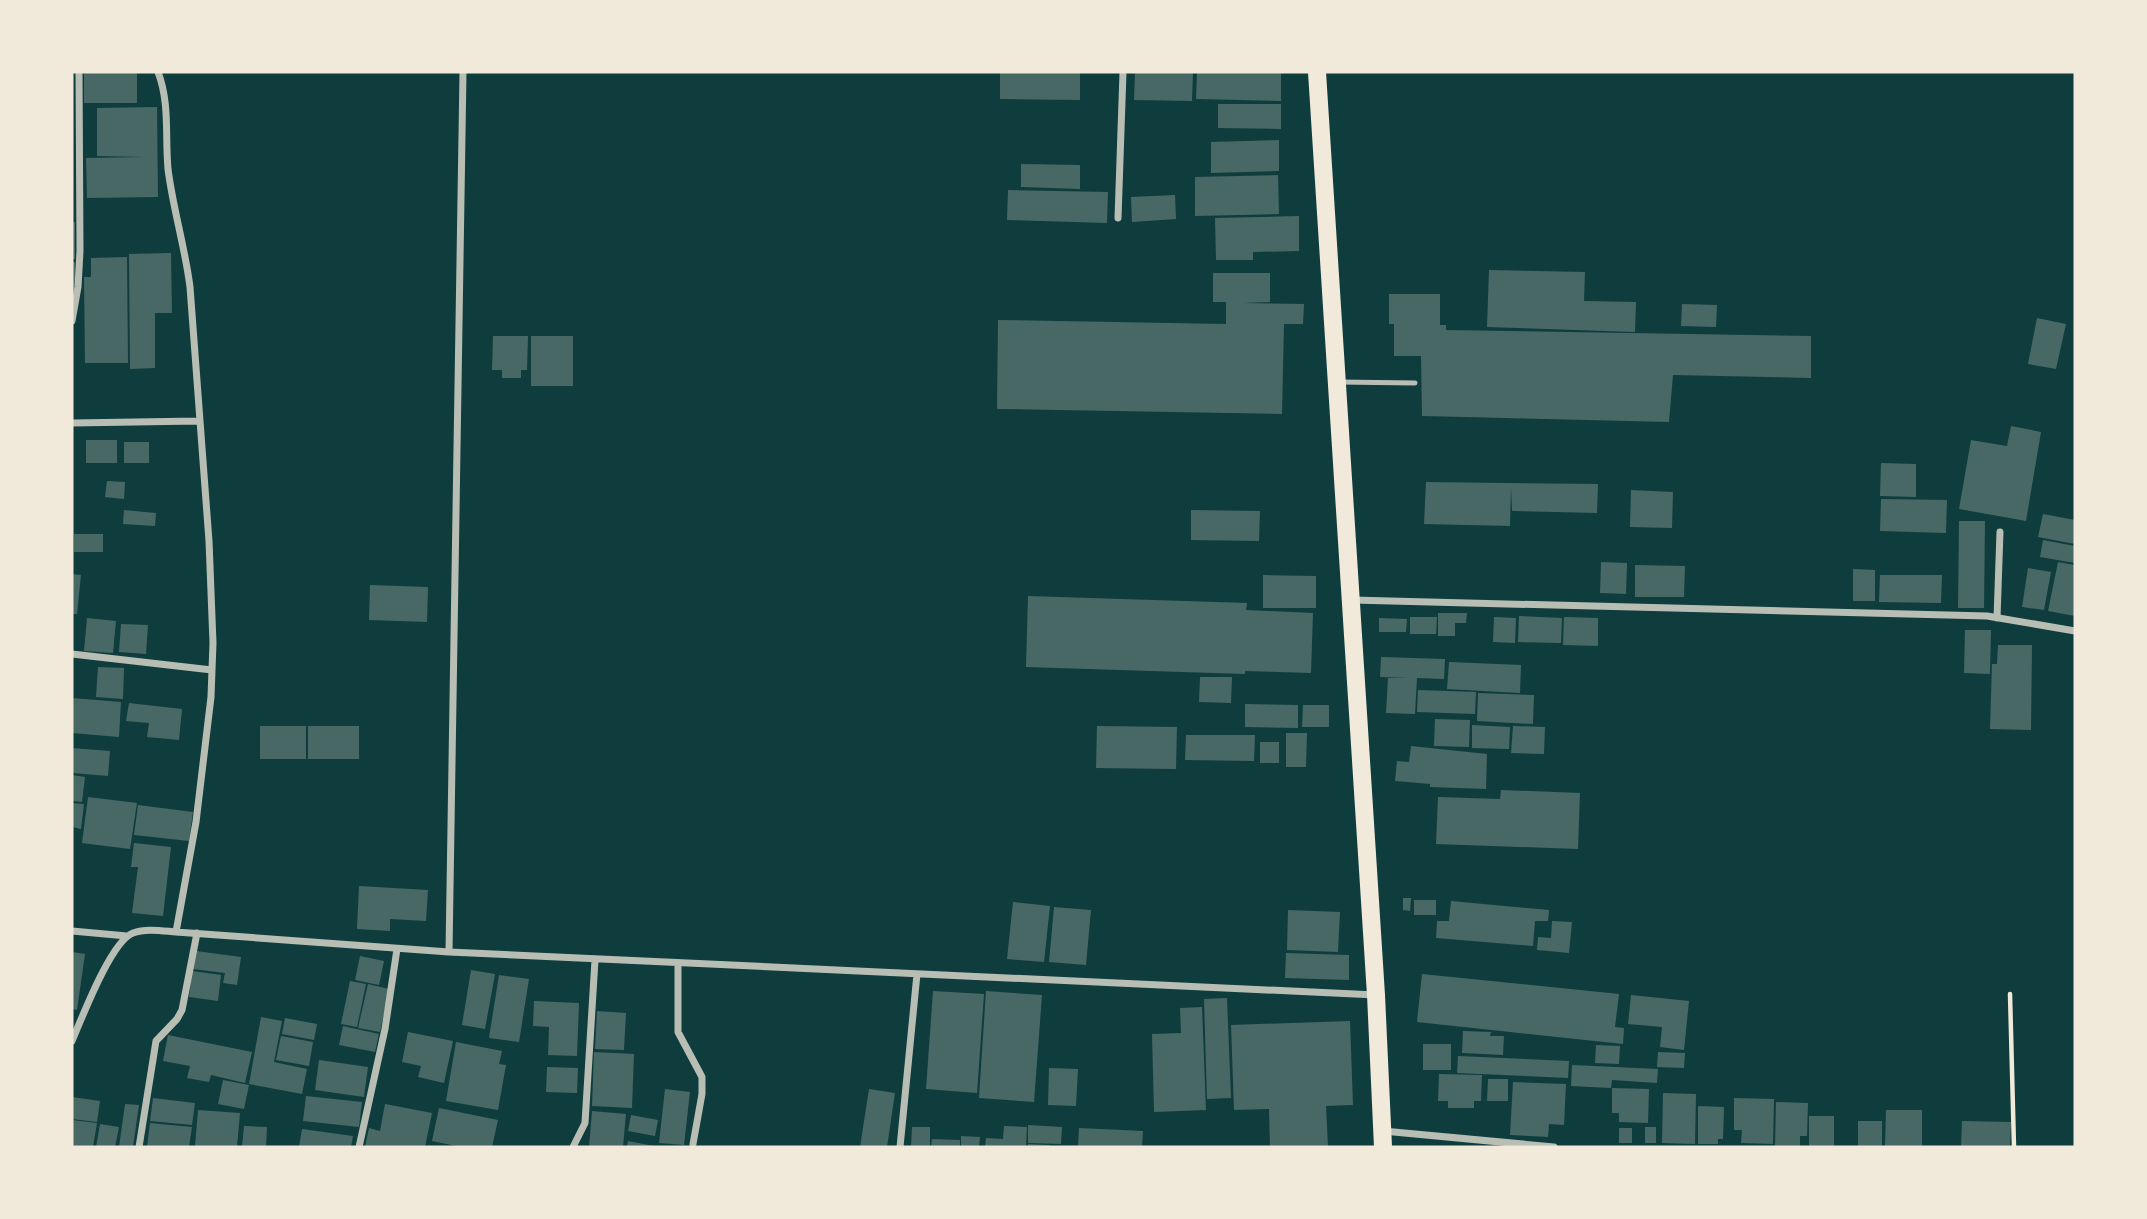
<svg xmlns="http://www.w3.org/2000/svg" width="2147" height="1219" font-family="'PT Serif',serif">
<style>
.building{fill:#486865}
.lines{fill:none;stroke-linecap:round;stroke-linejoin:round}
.path{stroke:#f1e9da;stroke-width:4.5}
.service{stroke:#b8beb3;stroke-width:5}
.minor{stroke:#b8beb3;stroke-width:7}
.primary{stroke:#f1e9da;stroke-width:18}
</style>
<rect width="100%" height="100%" fill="#0f3d3e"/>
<path class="building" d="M84,72H137V103H84Z
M1000,72L1080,73V100L1000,99Z
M1135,72H1193L1192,101L1134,100Z
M1197,72H1281V101L1196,99Z
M1218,104H1281V129L1218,128Z
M157,107L158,197L87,198L86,158L144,157L97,156V108Z
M1279,140V171L1211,173V142Z
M1021,164L1080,165V189L1021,187Z
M1278,175L1279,214L1195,216V177Z
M1008,190L1108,192L1107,223L1007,220Z
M1175,195L1176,219L1132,222L1131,197Z
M1299,216V251L1253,252V260H1216L1215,218Z
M72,222H75V259H72Z
M171,253L172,313H155V368L130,369L129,254Z
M127,257L128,363H85L84,277H91V258Z
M72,262H75L76,298H72Z
M1489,270L1585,272L1584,301L1636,302L1635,332L1487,327Z
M1213,273H1270V302L1243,303L1304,304L1303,324H1284L1282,414L997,409L998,320L1226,324V302H1213Z
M1389,294H1440V325H1446V330L1811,336V378L1673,375L1669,422L1422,416L1421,356H1394V324H1389Z
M1682,304L1717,305L1716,327L1681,326Z
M2037,318L2066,324L2056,369L2028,364Z
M493,336H528L527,370H521V378H502V370H492Z
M531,336H573V386H531Z
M2011,426L2041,432L2026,521L1959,509L1971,440L2007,446Z
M86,440H117V463H86Z
M124,442H149V463H124Z
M1881,463L1916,464V497L1880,496Z
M107,481L125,482L124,499L105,497Z
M1426,482L1598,484L1597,513L1512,511L1511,487L1510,526L1424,524Z
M1631,490L1673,492L1672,528L1630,527Z
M1881,499L1947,500L1946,533L1880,531Z
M124,510L156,513L155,526L123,524Z
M1191,510L1260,511L1259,541L1191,540Z
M2043,514L2075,520V544L2038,537Z
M1959,521H1985L1984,608H1958Z
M74,534H103V552H74Z
M2043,540L2075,546V563L2040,557Z
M1601,562L1627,563L1626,594L1600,593Z
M2058,562L2075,565V616L2048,611Z
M1635,565L1685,566L1684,597H1635Z
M2028,568L2051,572L2044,610L2022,607Z
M1853,569L1875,570V601H1853Z
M72,574L81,575L77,614H72Z
M1263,575L1316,576V608H1263Z
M1880,575H1942L1941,603L1879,602Z
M370,585L428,587L427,622L369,620Z
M1028,596L1247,603L1246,610L1313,613L1311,673L1245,671V674L1026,667Z
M1438,613H1467L1466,623H1455V636H1438Z
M1519,616L1562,618L1561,643L1518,642Z
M1410,617H1437L1436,634H1410Z
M1494,617L1516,618L1515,643L1493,642Z
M1564,617L1598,618V646L1563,645Z
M87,618L116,621L113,653L84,651Z
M1379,618L1407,619L1406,632H1379Z
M121,624L148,625L146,654L119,652Z
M1965,630H1991L1990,674L1964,673Z
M1998,645H2032L2031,730L1990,729L1992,664H1997Z
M1381,657L1445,659L1444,679L1417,678L1415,714L1386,713L1388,678H1409L1380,677Z
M1449,662L1521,665L1520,693L1447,689Z
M98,667L124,668L123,699L96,697Z
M1200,677H1232L1231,703L1199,702Z
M1418,690L1476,692L1475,714L1417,712Z
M1478,693L1534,695L1533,724L1477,721Z
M72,698L121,702L119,737L72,733Z
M129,703L182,709L179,740L147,737L149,723L126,721Z
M1245,704L1298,705V728L1245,727Z
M1303,705H1329V727H1302Z
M1435,719L1470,720L1469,747L1434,746Z
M1472,725L1510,727L1509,749L1472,748Z
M260,726H306V759H260Z
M308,726H359V759H308Z
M1097,726L1177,727L1176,769L1096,768Z
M1513,726L1545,727L1544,754L1511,753Z
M1286,733H1307L1306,767H1286Z
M1186,735H1255L1254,761L1185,760Z
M1260,742H1279V763H1260Z
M1411,746L1487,754L1486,789L1430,787V784L1395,781L1397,761L1409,762Z
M72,748L110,751L108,776L72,773Z
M72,775L85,777L82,802L72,801Z
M1501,790L1580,793L1578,849L1436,844L1438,797L1500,799Z
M88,797L137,803L130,849L82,843Z
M72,803L84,804L81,829L72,827Z
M138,805L193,812L189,841L134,835Z
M134,843L171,847L163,916L132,913L138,867H131Z
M359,886L428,890L426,921L390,919V931L357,929Z
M1403,898H1411L1410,911L1403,910Z
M1414,900H1436V915H1414Z
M1451,901L1549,910L1548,921H1535L1533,946L1436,938L1437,921H1449Z
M1013,902L1050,906L1044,962L1007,959Z
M1054,907L1091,910L1086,965L1049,962Z
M1288,910L1340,912L1338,952L1287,950Z
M1552,921L1572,922L1569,953L1537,950L1538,937L1551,938Z
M196,951L241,957L237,985L223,983L225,973L193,969Z
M72,952L85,954L77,1010L72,1009Z
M1286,953L1349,955V980L1285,978Z
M360,956L384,961L379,985L355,980Z
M471,970L495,974L485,1029L462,1025Z
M192,971L221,975L218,1001L189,997Z
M1422,974L1619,994L1615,1027L1624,1028L1623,1044L1417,1022Z
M499,975L529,979L519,1042L489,1038Z
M350,981L366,984L357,1027L341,1024Z
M368,984L389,989L380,1032L358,1028Z
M933,991L984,994L977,1093L926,1089Z
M986,991L1042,995L1034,1102L979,1098Z
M1631,995L1689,1001L1684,1050L1660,1047L1662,1027L1628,1024Z
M1227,998L1231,1098L1207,1099L1204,999Z
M534,1001L579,1003L577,1056L548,1055L549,1027L533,1026Z
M1202,1007L1206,1110L1154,1112L1152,1034L1181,1033L1180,1008Z
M597,1011L626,1013L624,1050L595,1049Z
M261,1017L282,1021L274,1062L307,1069L302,1094L249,1084Z
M285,1018L317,1024L314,1040L282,1034Z
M1350,1021L1353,1105L1326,1106L1328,1147H1270L1269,1109L1234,1110L1231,1025Z
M343,1026L379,1034L375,1052L339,1045Z
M1463,1031L1491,1032L1490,1036H1504L1503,1055L1462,1053Z
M408,1032L453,1041L444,1083L418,1077L421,1066L402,1062Z
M168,1035L252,1052L245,1083L211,1075L209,1082L187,1078L190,1066L163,1061Z
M281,1036L313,1042L309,1066L276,1060Z
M456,1042L502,1051L499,1064L506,1065L498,1110L446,1101Z
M1423,1044H1451V1070H1423Z
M1596,1045L1620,1046L1619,1064L1595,1063Z
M594,1052L634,1054L632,1108L592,1106Z
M1658,1052L1685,1053L1684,1068L1657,1067Z
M1458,1056L1569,1061L1568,1078L1457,1073Z
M319,1060L368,1067L364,1097L315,1090Z
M1572,1065L1658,1069L1657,1083L1612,1080L1611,1088L1571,1086Z
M547,1067L578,1068L577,1093L546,1092Z
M1049,1068L1078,1069L1076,1106L1048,1105Z
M1439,1074L1482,1075L1481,1101H1474V1108H1448V1101H1438Z
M1488,1079H1508V1101H1487Z
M223,1080L249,1085L244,1109L218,1104Z
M1513,1082L1566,1084L1564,1125L1549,1124L1548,1137L1510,1135Z
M1612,1088L1649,1089L1648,1123L1619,1122V1113H1612Z
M665,1089L690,1092L684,1145L659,1143Z
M869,1089L895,1093L887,1147H860Z
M1663,1093L1696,1094L1695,1144L1662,1143Z
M306,1096L362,1102L359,1127L303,1121Z
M72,1097L100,1101L97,1122L72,1119Z
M153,1098L195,1103L192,1125L150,1121Z
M1734,1098L1774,1099L1773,1144L1741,1143L1742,1130H1734Z
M1776,1102L1808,1103L1807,1136H1800V1147L1775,1146Z
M125,1104L139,1105L133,1147H119Z
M385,1104L432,1113L425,1147H365L369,1128L380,1131Z
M1698,1106L1724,1107L1723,1139H1718V1144H1698Z
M439,1108L498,1120L492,1147H461L432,1141Z
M198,1110L240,1113L237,1147H195Z
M1886,1110H1922V1147H1885Z
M592,1111L626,1114L623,1147H589Z
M631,1115L658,1120L655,1136L628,1131Z
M1809,1116H1834V1147H1809Z
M72,1120L97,1123L93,1147H72Z
M1858,1121H1882V1147H1858Z
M1962,1121L2011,1122L2010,1147H1961Z
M150,1123L192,1127L189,1147H147Z
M100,1124L119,1127L115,1147H96Z
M1028,1125L1062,1127L1061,1144L1028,1143Z
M244,1126L267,1127L266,1147H242Z
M1004,1126L1027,1127L1026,1147H985L986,1138L1003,1139Z
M912,1127H930V1147H911Z
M1645,1127H1656V1143H1645Z
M1079,1128L1143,1131L1142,1147H1078Z
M1619,1128H1632V1143H1619Z
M302,1129L353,1136L351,1147H299Z
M961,1136L980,1137L979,1147H961Z
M932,1139L960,1140V1147H931Z
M628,1141L654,1146V1147H627Z
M1028,1144L1050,1145V1147H1027Z"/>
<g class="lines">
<path class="path" d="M2010,994L2014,1147"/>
<path class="service" d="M1339,382L1415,383"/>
<path class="minor" d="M158,72C170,103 165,137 168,169C173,209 185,247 190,287L209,541L213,643L211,697L196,822L176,932
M463,72L449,952L1376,995
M1118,218L1123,72
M72,321L78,287L80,251L79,72
M72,423L198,421
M1352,600L1987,616L2075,631
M1997,618L2000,532
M72,654L212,670
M72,931L127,936
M678,964V1032L702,1077V1094L693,1144
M72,1041C82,1018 111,941 133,933C146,928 163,931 176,932L449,952
M1383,1131L1554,1147
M139,1147L156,1041L177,1019L182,1010L197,933
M359,1147L385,1029L397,949
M573,1147L585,1123L595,960
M900,1147L917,974"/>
<path class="primary" d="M1317,72L1376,995L1383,1147"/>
</g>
<rect width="2147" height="1219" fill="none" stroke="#f1e9da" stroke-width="147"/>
</svg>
